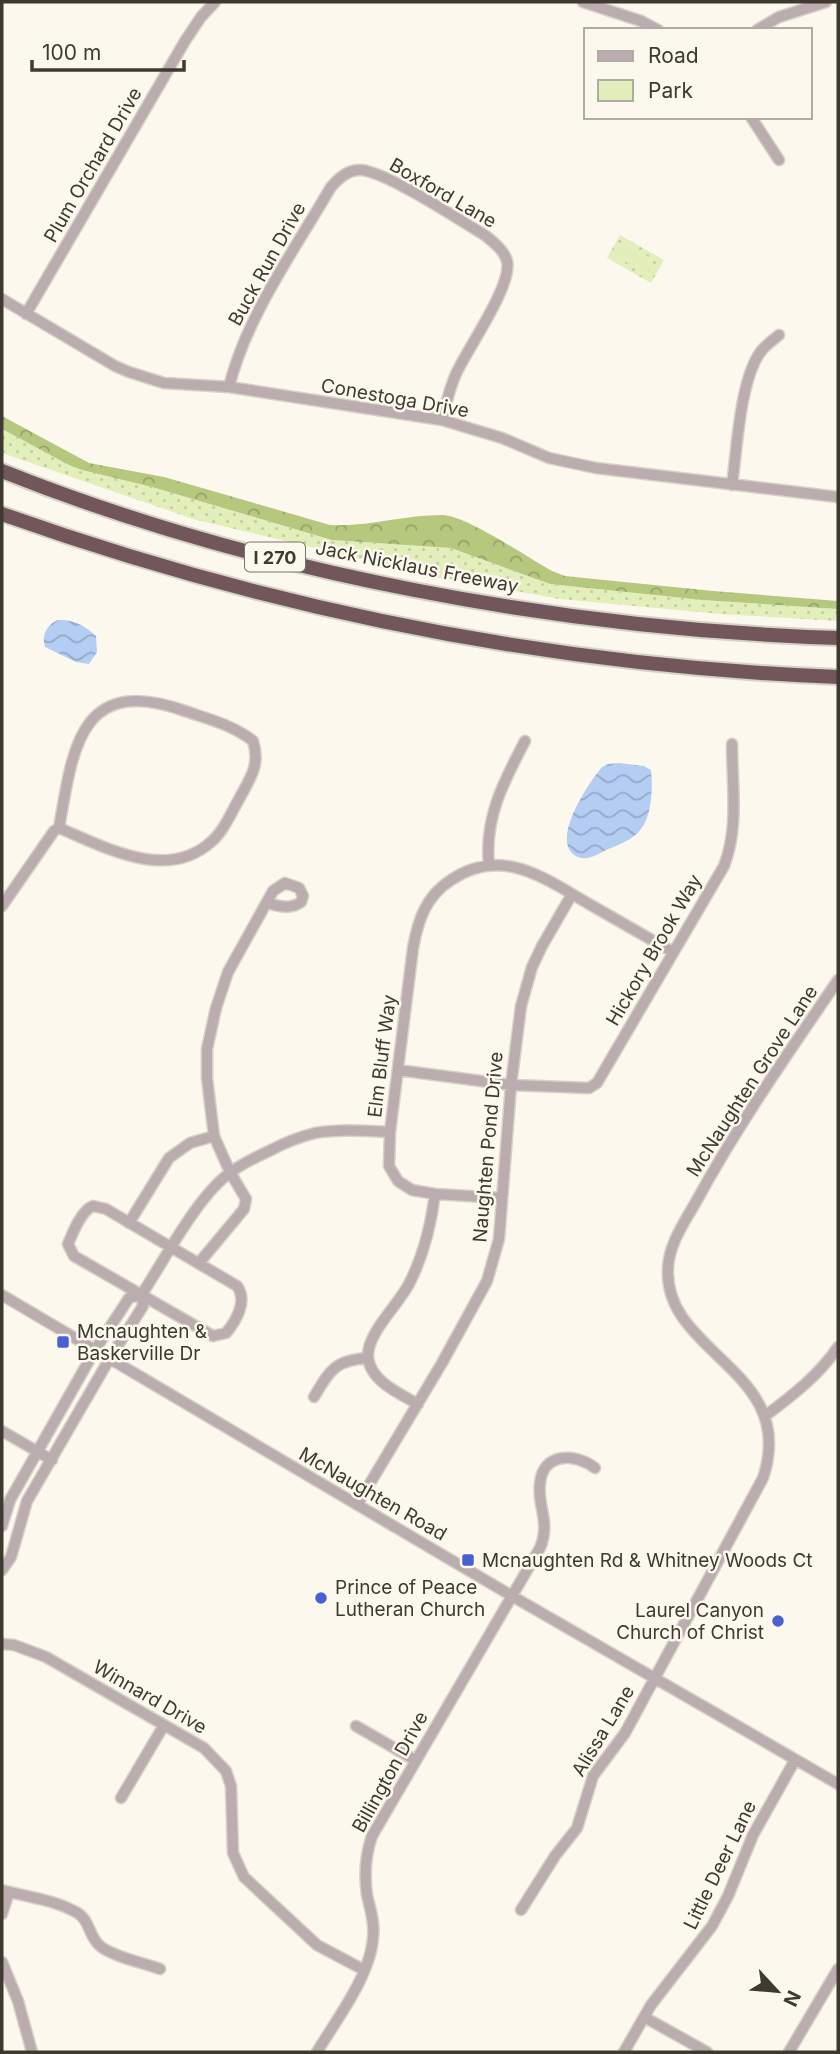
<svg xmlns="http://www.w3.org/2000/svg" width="840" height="2054" font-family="Inter,sans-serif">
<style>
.green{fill:url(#green-dots)}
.forest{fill:url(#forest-crowns)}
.pitch{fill:#e2efbb}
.water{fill:url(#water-waves)}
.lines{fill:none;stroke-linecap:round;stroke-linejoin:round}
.minor-casing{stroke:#d7d2c8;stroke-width:13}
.highway-casing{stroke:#d7d2c8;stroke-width:18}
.minor{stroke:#baacaf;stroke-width:10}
.highway{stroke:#71575c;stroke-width:14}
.poi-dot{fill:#4860d4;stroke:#fdf8ee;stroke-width:2.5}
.labels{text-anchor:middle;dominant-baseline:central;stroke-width:5;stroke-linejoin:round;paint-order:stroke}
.shield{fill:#fdf8ee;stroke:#787369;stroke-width:2}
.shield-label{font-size:18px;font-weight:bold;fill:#3f3a30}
.street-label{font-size:19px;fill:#3f3a30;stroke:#fdf8ee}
.poi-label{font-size:19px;fill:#3f3a30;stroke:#fdf8ee;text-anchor:start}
</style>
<defs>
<pattern id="green-dots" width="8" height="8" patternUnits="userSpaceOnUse" patternTransform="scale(1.75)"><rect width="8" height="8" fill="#e2efbb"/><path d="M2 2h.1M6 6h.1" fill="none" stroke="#c3cea1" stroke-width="1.8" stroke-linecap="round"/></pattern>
<pattern id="forest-crowns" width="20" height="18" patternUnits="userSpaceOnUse" patternTransform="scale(1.75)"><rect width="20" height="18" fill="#b6c77e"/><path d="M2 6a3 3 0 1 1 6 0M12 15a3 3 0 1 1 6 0" fill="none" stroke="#95a368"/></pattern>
<pattern id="water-waves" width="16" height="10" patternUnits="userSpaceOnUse" patternTransform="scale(1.75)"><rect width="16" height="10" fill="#b4cef3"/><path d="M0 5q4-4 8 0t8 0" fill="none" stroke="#94a8c5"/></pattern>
</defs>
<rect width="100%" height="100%" fill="#fdf8ee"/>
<path class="green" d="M620,235L664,260L651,283L607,258Z
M2,429L69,465L82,470L152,487L332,540L451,548L550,584L702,600L838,609V621L720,614L560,599L435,577L193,519L2,453Z"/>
<path class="forest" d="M2,416L89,463L164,477L330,525C368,527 404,515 442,515C466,515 528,558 552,571L565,576L713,591L838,601V609L702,600L550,584L451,548L332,540L152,487L82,470L69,465L2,429Z"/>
<path class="pitch" d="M625,242L654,260L646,274L616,256Z"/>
<path class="water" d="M58,620C73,619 86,626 96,636L97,652L89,664L76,662L45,647C41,636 47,624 58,620Z
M619,763L644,766L651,770C653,786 652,816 641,829C633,840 616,846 604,851C596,855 588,861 578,857C547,844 589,782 602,767L608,764Z"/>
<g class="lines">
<g class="minor-casing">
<path id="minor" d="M583,2L641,21L658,30
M757,30L779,17L826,2
M751,117L779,160
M2,299L115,366L129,372L164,383L229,387L442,420L502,438L549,458L596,468L838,497
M26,314L185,41L201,17L215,2
M229,387C246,317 295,249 331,187C338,179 347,170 359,170C383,169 461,221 486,236C494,243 504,250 507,261C513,285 467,349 456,374C449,389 446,405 442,420
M732,485C737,449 740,377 762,350C767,344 773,340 779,335
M489,865C484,818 504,781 525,741
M2,906L54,831L59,828C73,747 80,674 185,711C208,719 233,725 253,741C261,766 249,780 238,801C230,815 223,832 211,842C166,882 105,847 59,828
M398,1070L511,1085L589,1088L597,1083L724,866C739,828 732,784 732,744
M502,1198L435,1194L412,1190L398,1181L389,1166L390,1132L413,948C418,920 426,896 451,880C502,846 544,878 589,904C617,920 645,936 673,952
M93,1206L106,1209L237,1286C248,1301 236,1321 226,1333L213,1336L74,1256L68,1244C73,1232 81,1211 93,1206Z
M129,1223L169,1158L190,1143L214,1136
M199,1263L244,1209L246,1199L230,1172L214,1136L207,1078V1049L216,1008L228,972L273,891L285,883L299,888L303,896L301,902C290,910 279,906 267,903
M2,1295L512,1596L838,1784
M314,1397C330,1370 335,1360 368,1358
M418,1404C400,1394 370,1381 368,1357C367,1332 399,1305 410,1282C424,1254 431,1225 435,1194
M765,1416C792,1396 819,1375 838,1347
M2,1431L52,1460
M357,1505L442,1363L487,1281L499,1239L511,1085L521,1006L532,967L542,946L572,894
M2,1526L10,1500L95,1350L129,1298L142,1294
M2,1570L11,1557L27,1501L110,1358L143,1306L142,1294C165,1259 198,1195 231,1172C243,1163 256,1157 269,1151C284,1143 299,1137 315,1133C340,1129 365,1131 390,1132
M2,1644L14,1645L46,1657L204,1748L226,1771L231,1786L233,1853L244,1877L317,1945L364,1970
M356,1726L415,1760
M121,1798L164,1725
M2,1890C26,1897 51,1899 74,1911C90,1918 88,1935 99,1945C110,1956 144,1963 160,1969
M521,1910L555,1856L577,1828L593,1776L625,1733L763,1478C799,1370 663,1354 668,1268C669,1243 686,1220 697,1200C739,1123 789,1052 838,980
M2,1914L9,1892
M2,1962L18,2001L32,2052
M644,2017L707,2052
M317,2052C336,2020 371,1975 373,1937C375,1922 370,1909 367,1895C364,1874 365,1856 372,1836L540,1548C551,1522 537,1507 540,1483C543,1452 576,1453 595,1468
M624,2052L651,2005L712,1926L728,1896L753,1835L795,1760
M789,2052L838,1969"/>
</g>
<g class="highway-casing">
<path id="highway" d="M2,471C260,574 561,629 838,638
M2,514C272,610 551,666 838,677"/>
</g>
<use href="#minor" class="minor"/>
<use href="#highway" class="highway"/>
</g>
<g class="poi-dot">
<rect x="56" y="1335" width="14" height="14" rx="3.5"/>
<rect x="461" y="1553" width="14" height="14" rx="3.5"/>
<circle cx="321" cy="1598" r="7"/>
<circle cx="778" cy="1621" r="7"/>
</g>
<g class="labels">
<rect class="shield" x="245" y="542.5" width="60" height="29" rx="5"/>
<g class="shield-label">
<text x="275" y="557">I 270</text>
</g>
<g class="street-label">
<text transform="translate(93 165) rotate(-60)">Plum Orchard Drive</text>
<text transform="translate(443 193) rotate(30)">Boxford Lane</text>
<text transform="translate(267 264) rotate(-61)">Buck Run Drive</text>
<text transform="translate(395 398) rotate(10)">Conestoga Drive</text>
<text transform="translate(417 567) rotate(11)">Jack Nicklaus Freeway</text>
<text transform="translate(654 950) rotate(-60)">Hickory Brook Way</text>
<text transform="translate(382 1056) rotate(-83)">Elm Bluff Way</text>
<text transform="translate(752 1081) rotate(-57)">McNaughten Grove Lane</text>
<text transform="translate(488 1147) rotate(-85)">Naughten Pond Drive</text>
<text transform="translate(373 1494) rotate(30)">McNaughten Road</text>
<text transform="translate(150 1697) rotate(30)">Winnard Drive</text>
<text transform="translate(603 1731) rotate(-59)">Alissa Lane</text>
<text transform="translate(390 1772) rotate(-61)">Billington Drive</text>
<text transform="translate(720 1865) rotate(-64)">Little Deer Lane</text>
</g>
<g class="poi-label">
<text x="77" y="1331">Mcnaughten &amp;<tspan x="77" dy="22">Baskerville Dr</tspan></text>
<text x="482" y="1560">Mcnaughten Rd &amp; Whitney Woods Ct</text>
<text x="335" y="1587">Prince of Peace<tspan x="335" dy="22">Lutheran Church</tspan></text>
<text x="764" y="1610" text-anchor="end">Laurel Canyon<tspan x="764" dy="22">Church of Christ</tspan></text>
</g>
</g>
<rect width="840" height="2054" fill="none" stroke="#3f3a30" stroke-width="7"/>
<rect x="584" y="28" width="228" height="91" fill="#fdf8ee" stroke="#b1aca2" stroke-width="2"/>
<rect x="598" y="51" width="35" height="10" fill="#baacaf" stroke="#b1aca2" stroke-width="2"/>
<text x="648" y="63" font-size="21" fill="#3f3a30">Road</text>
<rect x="598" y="80" width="35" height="21" fill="#e2efbb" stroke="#b1aca2" stroke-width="2"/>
<text x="648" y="98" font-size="21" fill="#3f3a30">Park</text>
<g transform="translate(777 1991) rotate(116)" stroke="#fdf8ee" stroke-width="5" paint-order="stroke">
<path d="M0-5L12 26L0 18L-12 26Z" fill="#3f3a30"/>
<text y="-10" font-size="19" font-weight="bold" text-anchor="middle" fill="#3f3a30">N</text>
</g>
<path d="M32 60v10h152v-10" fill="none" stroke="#3f3a30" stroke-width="3.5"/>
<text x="42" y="60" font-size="21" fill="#3f3a30" stroke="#fdf8ee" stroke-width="5" paint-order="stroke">100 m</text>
</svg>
